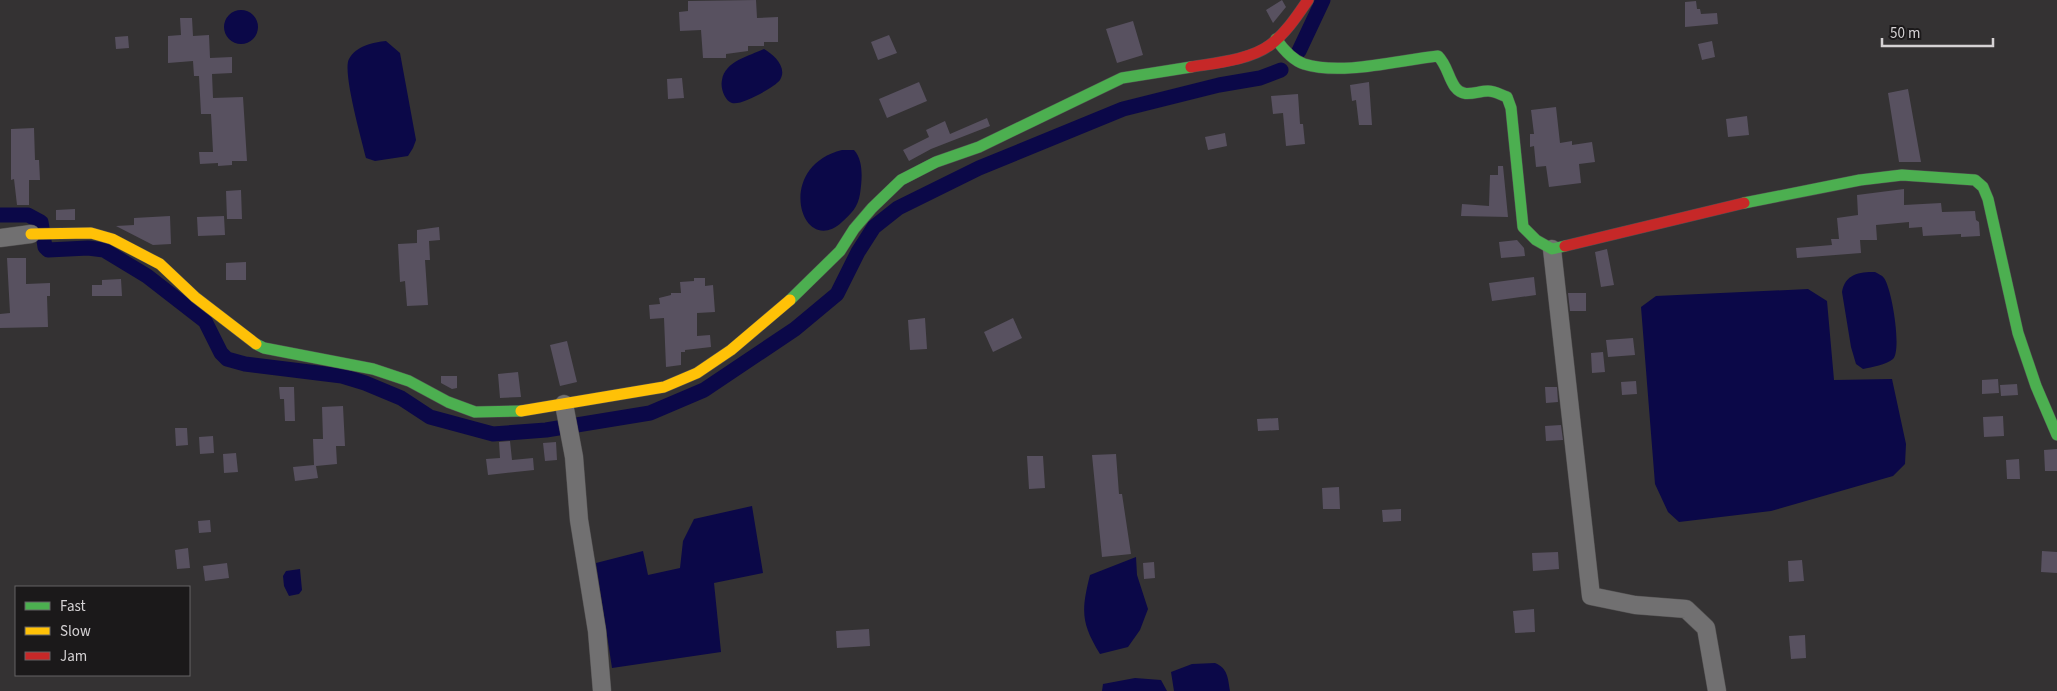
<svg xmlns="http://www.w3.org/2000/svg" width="2057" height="691" font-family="'Source Sans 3',sans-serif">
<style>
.water{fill:#0b0848}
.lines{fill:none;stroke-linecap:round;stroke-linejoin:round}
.canal{stroke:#0b0848;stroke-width:15}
.building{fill:#585160}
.street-casing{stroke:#504e4f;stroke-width:19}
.fast-casing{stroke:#504e4f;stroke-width:12}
.slow-casing{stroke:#504e4f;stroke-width:12}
.jam-casing{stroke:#504e4f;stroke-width:12}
.street{stroke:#717071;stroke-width:18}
.fast{stroke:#4caf50;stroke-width:11}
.slow{stroke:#ffc107;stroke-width:11}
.jam{stroke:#c62828;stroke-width:11}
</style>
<rect width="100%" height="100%" fill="#343233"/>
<path class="water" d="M224 27a17 17 0 1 1 34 0a17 17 0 1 1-34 0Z
M386,41L400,53L416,140L413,148L408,156L375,161L366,158C362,141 342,71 349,59C356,46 374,42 386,41Z
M764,49C773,54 788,67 780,80C775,87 741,106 732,103C725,101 720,88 722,80C725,61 749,56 764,49Z
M842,150H854C864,161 862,180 860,194C858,207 851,214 842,222C802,259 773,167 842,150Z
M1875,272C1878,274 1882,275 1884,278C1892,289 1902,350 1893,359C1886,365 1872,367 1863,369L1856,364L1851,347L1842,292C1845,274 1859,272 1875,272Z
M1808,289L1827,301L1834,380L1892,379L1906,444L1905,464L1893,476L1771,511L1679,522L1668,512L1655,484L1641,307L1656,296Z
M752,506L763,573L714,583L721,652L612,668L596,563L643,551L648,575L680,568L683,541L694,519Z
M1136,557L1137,575L1148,609L1140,630L1128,647L1100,654C1081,623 1081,611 1090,575Z
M300,569L302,590L299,594L289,596L284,586L283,576L286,571Z
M1215,663C1228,668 1228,679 1230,691H1174L1171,672L1192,664Z
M1135,678L1161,680L1167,691H1102L1103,684Z"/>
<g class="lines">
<path class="canal" d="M1299,51L1323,0
M0,215H28L41,222L45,247L48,250L88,248L104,250L114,256L147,276L205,321L221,353L227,359L245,364L342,376L365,383L401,398L430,417L493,434L546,430L650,413L704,390L795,329L837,294L858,252L874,227L898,208L979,168L1123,109L1219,85L1260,78L1281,70"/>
</g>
<path class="building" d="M756,0L757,18L778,17V42H764V46H748V51L726,54V58H703L701,30L680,31L679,12L688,11V1Z
M1282,0L1286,7L1273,23L1266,10Z
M1696,1L1697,9H1700L1701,14L1717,13L1718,24L1685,27V2Z
M180,18H192L193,36L209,35L210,58L232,57V73L212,74L213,98L243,97L247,161H232V165L218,166V163L200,164L199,152H213L211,114H201L199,76H194L193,61L168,63V36L181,35Z
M1133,21L1143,55L1117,63L1106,29Z
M889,35L897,53L878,60L871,42Z
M128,36L129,48L116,49L115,37Z
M1712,41L1715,57L1702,60L1698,44Z
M682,78L684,98L668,99L667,79Z
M919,82L927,101L887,118L879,99Z
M1369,82L1372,125H1359L1356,100L1352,101L1350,85Z
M1908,89L1919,151L1921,162H1899L1888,93Z
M1298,94L1300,124H1303L1305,144L1286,146L1283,113L1273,114L1271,96Z
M1556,107L1560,143L1572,141V145L1592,142L1595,162L1579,164L1581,183L1549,187L1546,166L1536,167L1534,146L1530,147V134H1534L1531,110Z
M1747,116L1749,135L1728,137L1726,119Z
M987,118L990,126L931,149L909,161L903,150L929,137L926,130L945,121L950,134Z
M34,128L35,160H39L40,180H29V205H17L14,179L11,180V129Z
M1225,133L1227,146L1208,150L1205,137Z
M1498,166H1503L1508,217L1461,216L1462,204L1489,206L1490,175H1498Z
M1904,189V205L1941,203L1942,212L1975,211L1976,220L1979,222L1980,236L1961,237V234L1923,236L1922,227L1909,228V222L1876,225L1877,240H1860L1861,253L1797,258L1796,248L1832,245L1831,239H1839L1837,218L1858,215L1857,195Z
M241,190L242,219H227L226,191Z
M75,209V220H56V210Z
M170,216L171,244L153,245L116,226L134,225V218Z
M224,216L225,235L198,236L197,217Z
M439,227L440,240L429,241L430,260H425L428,305L407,306L405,281L400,282L398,244L417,243V230Z
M1517,240L1524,248L1525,256L1501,258L1499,242Z
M1607,249L1614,285L1601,287L1595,252Z
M7,258H26V284L50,283V296H47L48,327L0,328V314L10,313Z
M246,262V280H226V263Z
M1534,277L1536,295L1492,301L1489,283Z
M694,278H705V286L713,285L715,312L697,313V336L710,335L711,347L685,350V352H681V365L666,367L664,318L650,319L649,305L660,304L659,298L671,295V293H681L680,282L694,281Z
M121,279L122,296H92V285H102V280Z
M1568,293H1586V311H1570Z
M925,318L927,349L910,350L908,320Z
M1013,318L1022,338L993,352L984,332Z
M1633,338L1635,355L1608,357L1606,340Z
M567,341L577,382L560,386L550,345Z
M1603,352L1605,372L1592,373L1591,353Z
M518,372L521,397L500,398L498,374Z
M441,376H457V388L452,389L441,383Z
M1998,379L1999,393L1982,394V380Z
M1636,381L1637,394L1622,395L1621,382Z
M2017,384L2018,395L2001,396L2000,385Z
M279,387H294L295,421H285L284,399H280Z
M1545,387H1557L1558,402L1546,403Z
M343,406L345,446H336L337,464L316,466L318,478L295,481L293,467L314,465L313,439H323L322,407Z
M2003,416L2004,436L1984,437L1983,417Z
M1278,418L1279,430L1258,431L1257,419Z
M1561,425L1563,440L1546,441L1545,426Z
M175,428H187L188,445L176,446Z
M213,436L214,453L200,454L199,437Z
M510,441L512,460L533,458L534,470L488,475L486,459L500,458L499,442Z
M556,442L557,460L545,461L543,443Z
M2057,449V471H2045L2044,450Z
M236,453L238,472L224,473L223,454Z
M1116,454L1119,494H1122L1131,554L1102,557L1092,455Z
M1027,456H1043L1045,488L1029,489Z
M2019,459L2020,479H2007L2006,460Z
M1339,487L1340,509H1323L1322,488Z
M1401,509V521L1383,522L1382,510Z
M210,520L211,532L199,533L198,521Z
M188,548L190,568L177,569L175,550Z
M2042,551L2057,552V573L2041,572Z
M1558,552L1559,569L1533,571L1532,553Z
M1802,560L1804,581L1789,582L1788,561Z
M1154,562L1155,578L1144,579L1143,563Z
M227,563L229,578L205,581L203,566Z
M1534,609L1535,632L1515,633L1513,611Z
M869,629L870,646L837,648L836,631Z
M1805,635L1806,658L1791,659L1789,636Z"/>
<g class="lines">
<g class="street-casing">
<path id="street" d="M0,238L31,234
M1552,249L1591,596L1635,605L1686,609L1706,628L1717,691
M564,404L574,457L579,520L597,631L602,691"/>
</g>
<g class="fast-casing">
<path id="fast" d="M1276,39C1283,49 1292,60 1304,64C1342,76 1399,60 1438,56C1447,65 1448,77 1455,87C1464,99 1476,91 1488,91C1495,91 1501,95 1507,97L1511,108L1523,227L1536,240L1552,249L1565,246
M1744,203L1860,180L1902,175L1975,180L1983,187L1988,199L2018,333L2036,386L2057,435
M790,300L840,251L854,229L872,208L901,180L936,162L979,147L1122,78L1191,67
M256,344L264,348L373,369L409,381L448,402L475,412L521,411"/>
</g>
<g class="slow-casing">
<path id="slow" d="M31,234L91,233L112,239L160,264L195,297L256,344
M521,411L664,387L697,373L731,350L790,300"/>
</g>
<g class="jam-casing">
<path id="jam" d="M1191,67C1215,63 1250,60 1270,45C1286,33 1297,16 1308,0
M1565,246L1744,203"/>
</g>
<use href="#street" class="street"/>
<use href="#fast" class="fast"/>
<use href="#slow" class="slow"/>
<use href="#jam" class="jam"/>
</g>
<rect x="15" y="586" width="175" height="90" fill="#1b191a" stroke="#656364"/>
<rect x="25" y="602" width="25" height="8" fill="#4caf50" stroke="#656364"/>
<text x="60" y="611" font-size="15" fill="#d5d2d4">Fast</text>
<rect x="25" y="627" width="25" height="8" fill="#ffc107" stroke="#656364"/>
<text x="60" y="636" font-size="15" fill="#d5d2d4">Slow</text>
<rect x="25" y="652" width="25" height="8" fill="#c62828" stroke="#656364"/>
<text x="60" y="661" font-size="15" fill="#d5d2d4">Jam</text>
<path d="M1882 38v8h111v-8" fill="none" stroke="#d5d2d4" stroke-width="2.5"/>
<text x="1890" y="38" font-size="15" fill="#d5d2d4" stroke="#1b191a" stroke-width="4" paint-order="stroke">50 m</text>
</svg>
